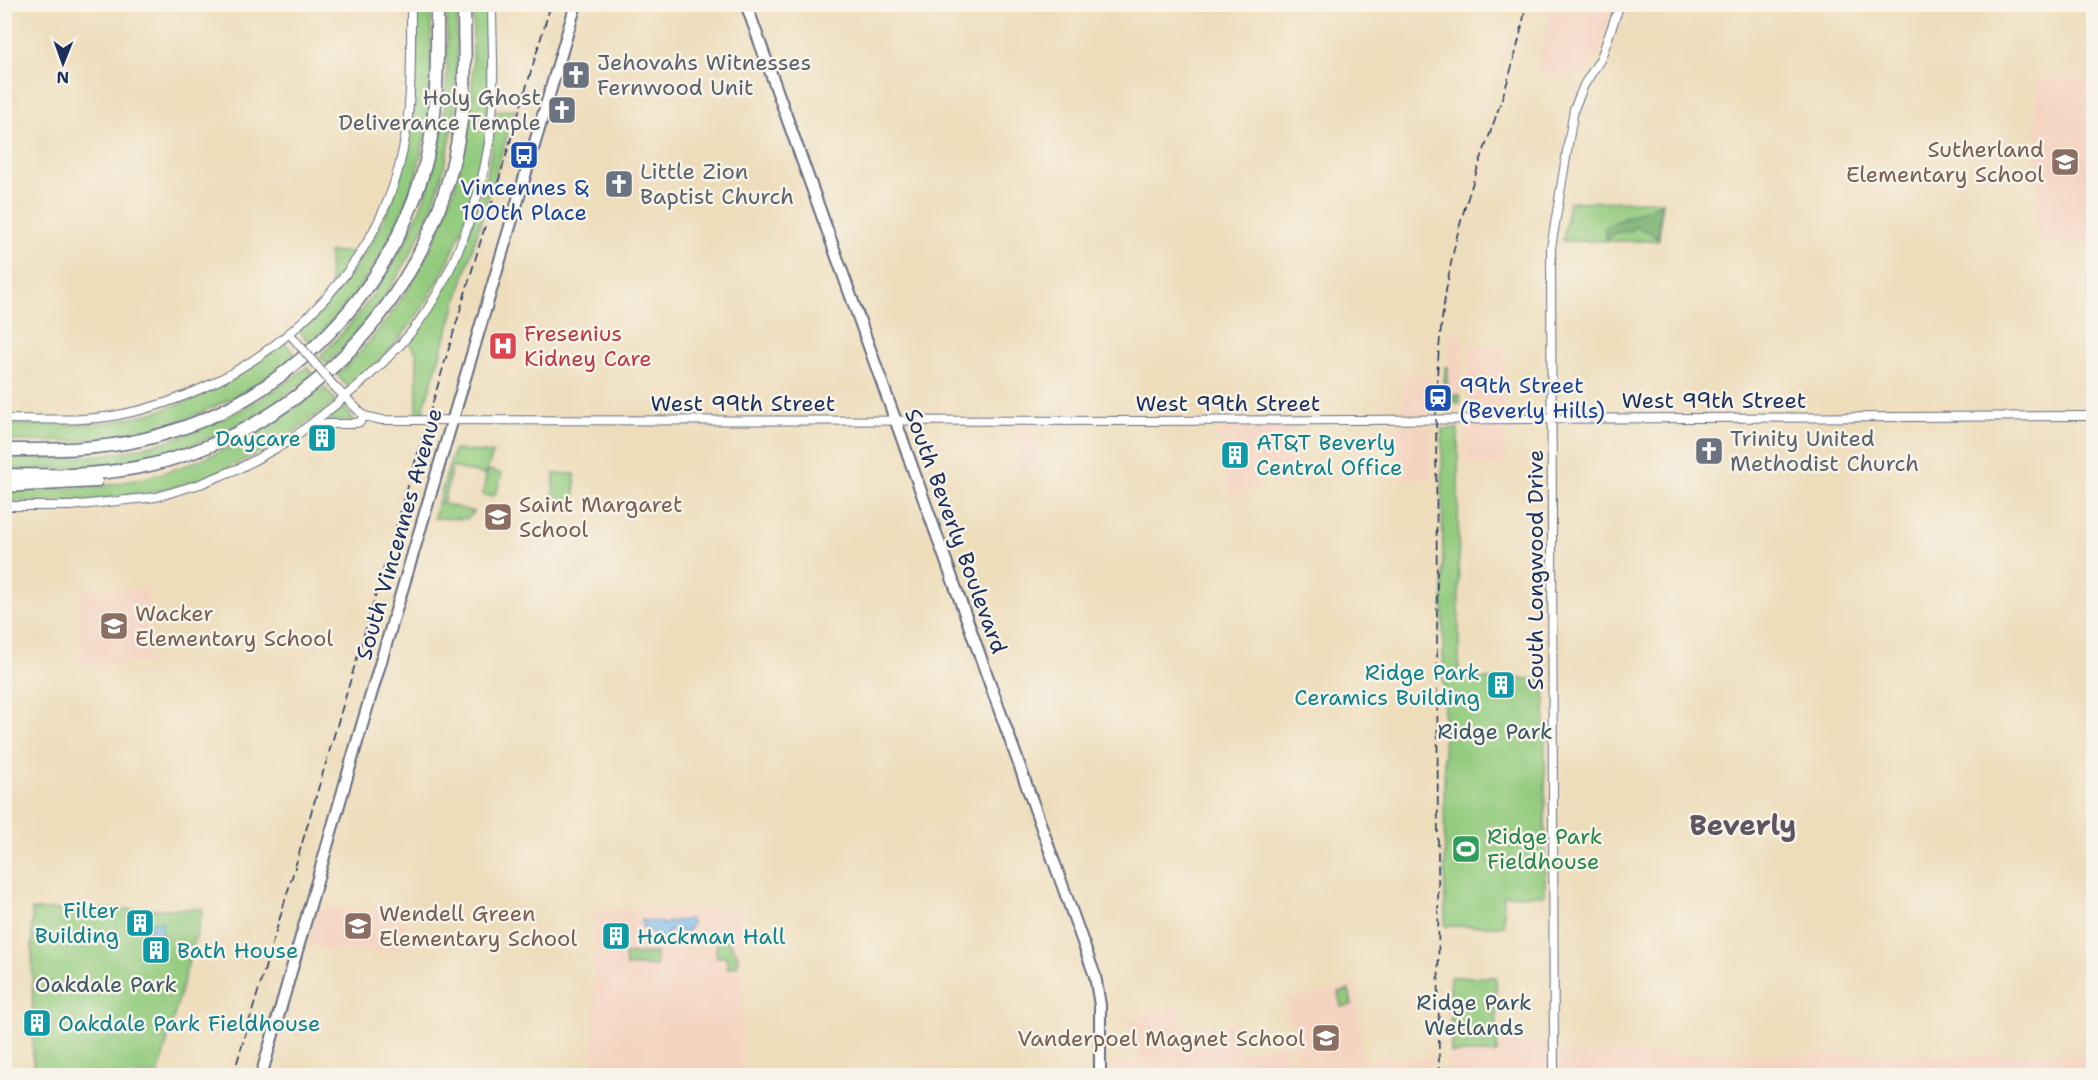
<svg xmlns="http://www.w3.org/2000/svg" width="2098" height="1080" font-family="'Shantell Sans',sans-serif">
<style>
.built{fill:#f5d3c1}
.green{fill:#93cb7e;stroke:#577d6e;stroke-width:1.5}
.forest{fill:#76af6d;stroke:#486f66;stroke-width:1.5}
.water{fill:#73b8e9;stroke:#4774a4;stroke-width:1.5}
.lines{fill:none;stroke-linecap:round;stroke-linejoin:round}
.minor-casing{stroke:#656c7f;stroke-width:10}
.major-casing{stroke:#656c7f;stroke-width:14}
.highway-casing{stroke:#656c7f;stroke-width:15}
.minor{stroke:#fff;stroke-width:8}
.major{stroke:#fff;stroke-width:10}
.highway{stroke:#fff;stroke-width:12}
.rail{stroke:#1b2f5e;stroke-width:1.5;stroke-dasharray:9 4.5;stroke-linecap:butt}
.minor-bridge-casing{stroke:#656c7f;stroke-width:10;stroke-linecap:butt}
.minor-bridge{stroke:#fff;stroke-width:8}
.labels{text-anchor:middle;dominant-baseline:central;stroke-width:5;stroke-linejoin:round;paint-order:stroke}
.worship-label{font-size:22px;fill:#5b616d;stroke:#f7f3e8;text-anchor:start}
.education-label{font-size:22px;fill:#785e54;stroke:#f7f3e8;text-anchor:start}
.transit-label{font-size:22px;fill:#164399;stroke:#f7f3e8}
.health-label{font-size:22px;fill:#be3a42;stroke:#f7f3e8;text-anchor:start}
.street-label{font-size:22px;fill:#1b2f5e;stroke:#f7f3e8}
.culture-label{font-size:22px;fill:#0d838f;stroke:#f7f3e8;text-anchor:start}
.park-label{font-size:22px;fill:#395666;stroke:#f7f3e8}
.leisure-label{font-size:22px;fill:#27864d;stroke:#f7f3e8;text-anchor:start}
.district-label{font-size:28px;font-weight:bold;fill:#5e5563;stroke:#f7f3e8}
</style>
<rect width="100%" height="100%" fill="#f7f3e8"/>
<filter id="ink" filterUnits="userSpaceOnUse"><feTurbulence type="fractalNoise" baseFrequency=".0167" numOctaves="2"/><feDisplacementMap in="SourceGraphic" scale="12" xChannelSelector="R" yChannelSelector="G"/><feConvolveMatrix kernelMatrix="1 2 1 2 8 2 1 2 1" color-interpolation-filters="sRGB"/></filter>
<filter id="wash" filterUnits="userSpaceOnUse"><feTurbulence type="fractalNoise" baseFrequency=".008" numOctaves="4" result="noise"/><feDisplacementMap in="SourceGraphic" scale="24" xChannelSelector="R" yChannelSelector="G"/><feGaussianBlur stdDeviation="1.35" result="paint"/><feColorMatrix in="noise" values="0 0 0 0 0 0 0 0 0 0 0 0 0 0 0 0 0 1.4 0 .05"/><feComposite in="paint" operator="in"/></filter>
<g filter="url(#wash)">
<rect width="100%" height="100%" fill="#edb"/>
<path class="built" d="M1551,5H1616L1598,54L1587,74H1537L1544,45Z
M2036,79H2093V243H2037Z
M1461,333L1462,395H1447L1450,334Z
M1468,346H1505L1506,414L1468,413Z
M1403,375L1430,376L1431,414H1403Z
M1017,426L1033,427L1042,464L1017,470Z
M1216,426H1295L1300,469H1257L1258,490L1230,495Z
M1392,426H1430V479H1392Z
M1464,426H1503L1504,465H1465Z
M80,589H149L148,663H80Z
M317,909H404V951L338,950L337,952L308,943Z
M593,909H741V1075H594Z
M1355,985L1364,1075H1301L1285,1000Z
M1177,1003L1187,1033L1235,1023L1242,1053L1286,1044L1292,1075H1111L1110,1063L1140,1064L1125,1022Z
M1449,1042L1550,1043L1551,1054L2093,1055V1075H1449Z
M1372,1058H1432V1075H1374Z
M936,1062L940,1075L852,1076V1072H898Z"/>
<path class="green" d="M416,5H431C431,38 432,72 429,106C421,197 376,281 310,343L298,330C407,231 416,144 416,5Z
M447,5H457C457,41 458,78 454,115C442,214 397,295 327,364L320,356C389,289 436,202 445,106C448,72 447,38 447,5Z
M473,5H489C489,45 491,87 487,128C479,199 448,278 404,333C388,354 368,371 350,389L337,375C413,304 460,209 471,106C474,72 473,38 473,5Z
M497,110H515L422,414H420L417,411V353L409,343V340C424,316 442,291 455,265C479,217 491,163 497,110Z
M1662,201L1659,241H1563L1569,202Z
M332,252H355L356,254L330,286L329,253Z
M284,342L296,356C206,426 118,448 5,440L4,424C38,424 72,426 106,422C171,414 234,385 284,342Z
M307,367L313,375C252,424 180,458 101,466C69,469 37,469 5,469V458C29,458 54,459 78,457C164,452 239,419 307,367Z
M1445,367H1448L1447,395H1460V404H1455V398H1443Z
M324,387L336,401C274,450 207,486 127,496C87,502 46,501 5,502L4,490C36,489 69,490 101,486C185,475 258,439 324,387Z
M342,407L345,408L354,420L328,421V419Z
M1442,429H1458L1459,679H1545V895H1504V926H1445Z
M454,450L493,453L485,475L452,467L444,501L439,500Z
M488,470L502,474L496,493L491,497L482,494Z
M554,474H575V500H553Z
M438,502L474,512L466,519L434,518Z
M203,909L158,1075H33L32,910Z
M718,940H727L738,955L737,966L728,968L726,957H717L716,949Z
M656,953V966H626L625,954Z
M1450,977H1496L1497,1053H1451Z
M1349,990L1352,1005L1341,1007L1338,993Z"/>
<path class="forest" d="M1661,203L1658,239L1649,232L1635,227L1631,231C1622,231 1614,232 1607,239L1605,232L1606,226Z"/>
<path class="water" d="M690,919L692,923L687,932L668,931L669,939L663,942C654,939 653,929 643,928L641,920L660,922L665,925L668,922Z
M151,922H162V941H151Z"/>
</g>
<g filter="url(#ink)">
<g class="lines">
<g class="minor-casing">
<path id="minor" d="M289,333L301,347
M332,384L364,416L382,420L1148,421L2094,416
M4,419C41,419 81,422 118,415C245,392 365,293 399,167C413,113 411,59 411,4
M311,424C344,399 374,373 402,343C453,286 485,193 492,118C495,81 492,42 492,4
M4,506H70L156,497L200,484L242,467L289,441L311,424H351L360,422L364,416
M1554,1076L1551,248L1574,109L1584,85L1601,58L1620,4"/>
</g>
<g class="major-casing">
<path id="major" d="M746,4L1095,976L1100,1005V1076
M261,1076L357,742L576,4"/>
</g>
<g class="highway-casing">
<path id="highway" d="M4,450C51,450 99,450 145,439C277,407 382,305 422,176C439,121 437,61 437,4
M4,475C54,476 105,476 154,464C313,424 436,290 460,127C467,87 464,45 464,4
M4,486L96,481"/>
</g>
<use href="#minor" class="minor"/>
<use href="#major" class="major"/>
<use href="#highway" class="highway"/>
<path class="rail" d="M233,1076L551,4
M1439,1076L1436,402C1438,336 1446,270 1465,207C1486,139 1515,75 1526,4"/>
<g class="minor-bridge-casing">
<path id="minor-bridge" d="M301,347L332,384"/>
</g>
<use href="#minor-bridge" class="minor-bridge"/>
</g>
</g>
<defs>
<g id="church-square" transform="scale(1.5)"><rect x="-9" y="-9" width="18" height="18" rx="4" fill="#6b7280" stroke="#f7f3e8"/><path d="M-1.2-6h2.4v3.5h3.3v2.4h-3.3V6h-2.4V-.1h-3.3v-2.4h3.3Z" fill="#fff"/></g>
<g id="bus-square" transform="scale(1.5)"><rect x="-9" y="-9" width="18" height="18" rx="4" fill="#1a4fb4" stroke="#f7f3e8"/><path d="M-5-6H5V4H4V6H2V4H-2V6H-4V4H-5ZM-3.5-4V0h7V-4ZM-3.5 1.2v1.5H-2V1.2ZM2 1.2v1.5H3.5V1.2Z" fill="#fff"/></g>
<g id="school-square" transform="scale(1.5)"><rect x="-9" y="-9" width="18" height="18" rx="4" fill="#8d6e63" stroke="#f7f3e8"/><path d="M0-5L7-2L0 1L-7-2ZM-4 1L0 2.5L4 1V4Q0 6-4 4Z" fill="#fff"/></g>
<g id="hospital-square" transform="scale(1.5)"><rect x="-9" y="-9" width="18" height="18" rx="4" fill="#e0444e" stroke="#f7f3e8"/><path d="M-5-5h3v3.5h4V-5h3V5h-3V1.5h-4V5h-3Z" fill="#fff"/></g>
<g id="station-square" transform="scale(1.5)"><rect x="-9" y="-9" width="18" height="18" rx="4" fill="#1a4fb4" stroke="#f7f3e8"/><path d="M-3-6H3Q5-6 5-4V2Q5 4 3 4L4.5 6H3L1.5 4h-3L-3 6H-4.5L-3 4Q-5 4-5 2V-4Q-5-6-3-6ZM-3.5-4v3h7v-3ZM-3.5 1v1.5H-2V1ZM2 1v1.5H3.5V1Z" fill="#fff"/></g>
<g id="building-square" transform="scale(1.5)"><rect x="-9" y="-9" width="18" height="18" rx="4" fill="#0f9aa8" stroke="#f7f3e8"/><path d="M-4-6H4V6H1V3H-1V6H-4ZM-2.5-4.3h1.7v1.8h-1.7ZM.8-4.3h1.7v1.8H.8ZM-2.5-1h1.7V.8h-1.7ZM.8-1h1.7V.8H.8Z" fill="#fff"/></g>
<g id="stadium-square" transform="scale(1.5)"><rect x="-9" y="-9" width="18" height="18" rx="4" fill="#2e9e5b" stroke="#f7f3e8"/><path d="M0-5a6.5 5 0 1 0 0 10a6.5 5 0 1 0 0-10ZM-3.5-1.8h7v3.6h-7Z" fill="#fff"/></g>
</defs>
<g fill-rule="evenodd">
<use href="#church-square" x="576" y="75"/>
<use href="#church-square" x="562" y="110"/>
<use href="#bus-square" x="524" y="155"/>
<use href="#school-square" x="2065" y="162"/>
<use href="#church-square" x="619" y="184"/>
<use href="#hospital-square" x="503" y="346"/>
<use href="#station-square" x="1438" y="398"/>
<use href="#building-square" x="322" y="438"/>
<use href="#church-square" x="1709" y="451"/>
<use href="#building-square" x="1235" y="455"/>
<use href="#school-square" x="498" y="517"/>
<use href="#school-square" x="114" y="626"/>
<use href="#building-square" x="1501" y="685"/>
<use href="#stadium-square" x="1466" y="849"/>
<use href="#building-square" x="140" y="923"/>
<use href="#school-square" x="358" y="926"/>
<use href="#building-square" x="616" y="936"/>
<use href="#building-square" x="156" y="950"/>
<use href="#building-square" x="37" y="1023"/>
<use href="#school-square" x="1326" y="1038"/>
</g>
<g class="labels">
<g class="worship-label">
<text x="597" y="62">Jehovahs Witnesses<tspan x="597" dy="25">Fernwood Unit</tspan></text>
<text x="541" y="97" text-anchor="end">Holy Ghost<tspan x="541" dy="25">Deliverance Temple</tspan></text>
<text x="640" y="171">Little Zion<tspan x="640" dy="25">Baptist Church</tspan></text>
<text x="1730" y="438">Trinity United<tspan x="1730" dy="25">Methodist Church</tspan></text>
</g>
<g class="education-label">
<text x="2044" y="149" text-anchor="end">Sutherland<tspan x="2044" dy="25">Elementary School</tspan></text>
<text x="519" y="504">Saint Margaret<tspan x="519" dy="25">School</tspan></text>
<text x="135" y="613">Wacker<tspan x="135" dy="25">Elementary School</tspan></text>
<text x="379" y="913">Wendell Green<tspan x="379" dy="25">Elementary School</tspan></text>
<text x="1305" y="1038" text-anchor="end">Vanderpoel Magnet School</text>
</g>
<g class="transit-label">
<text x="524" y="187">Vincennes &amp;<tspan x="524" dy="25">100th Place</tspan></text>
<text x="1459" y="385" text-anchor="start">99th Street<tspan x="1459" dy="25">(Beverly Hills)</tspan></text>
</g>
<g class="health-label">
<text x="524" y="333">Fresenius<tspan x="524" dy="25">Kidney Care</tspan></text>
</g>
<g class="street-label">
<text x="1714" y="400">West 99th Street</text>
<text x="743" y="403">West 99th Street</text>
<text x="1228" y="403">West 99th Street</text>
<text transform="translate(956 531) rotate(70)">South Beverly Boulevard</text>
<text transform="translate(399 534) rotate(-74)">South Vincennes Avenue</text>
<text transform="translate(1535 570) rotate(-90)">South Longwood Drive</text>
</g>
<g class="culture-label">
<text x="301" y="438" text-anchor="end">Daycare</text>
<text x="1256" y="442">AT&amp;T Beverly<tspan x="1256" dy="25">Central Office</tspan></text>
<text x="1480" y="672" text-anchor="end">Ridge Park<tspan x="1480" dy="25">Ceramics Building</tspan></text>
<text x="119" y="910" text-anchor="end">Filter<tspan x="119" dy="25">Building</tspan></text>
<text x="637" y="936">Hackman Hall</text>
<text x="177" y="950">Bath House</text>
<text x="58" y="1023">Oakdale Park Fieldhouse</text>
</g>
<g class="park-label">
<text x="1495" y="731">Ridge Park</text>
<text x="106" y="984">Oakdale Park</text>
<text x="1474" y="1002">Ridge Park<tspan x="1474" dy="25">Wetlands</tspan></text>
</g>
<g class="leisure-label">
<text x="1487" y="836">Ridge Park<tspan x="1487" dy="25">Fieldhouse</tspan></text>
</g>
<g class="district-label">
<text x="1743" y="825">Beverly</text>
</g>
</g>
<rect width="2098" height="1080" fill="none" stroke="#f7f3e8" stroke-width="24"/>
<g transform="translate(63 63) rotate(181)" stroke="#f7f3e8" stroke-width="4.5" paint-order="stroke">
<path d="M0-4.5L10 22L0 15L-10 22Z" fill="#1b2f5e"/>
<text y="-9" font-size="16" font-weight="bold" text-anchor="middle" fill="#1b2f5e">N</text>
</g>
</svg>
